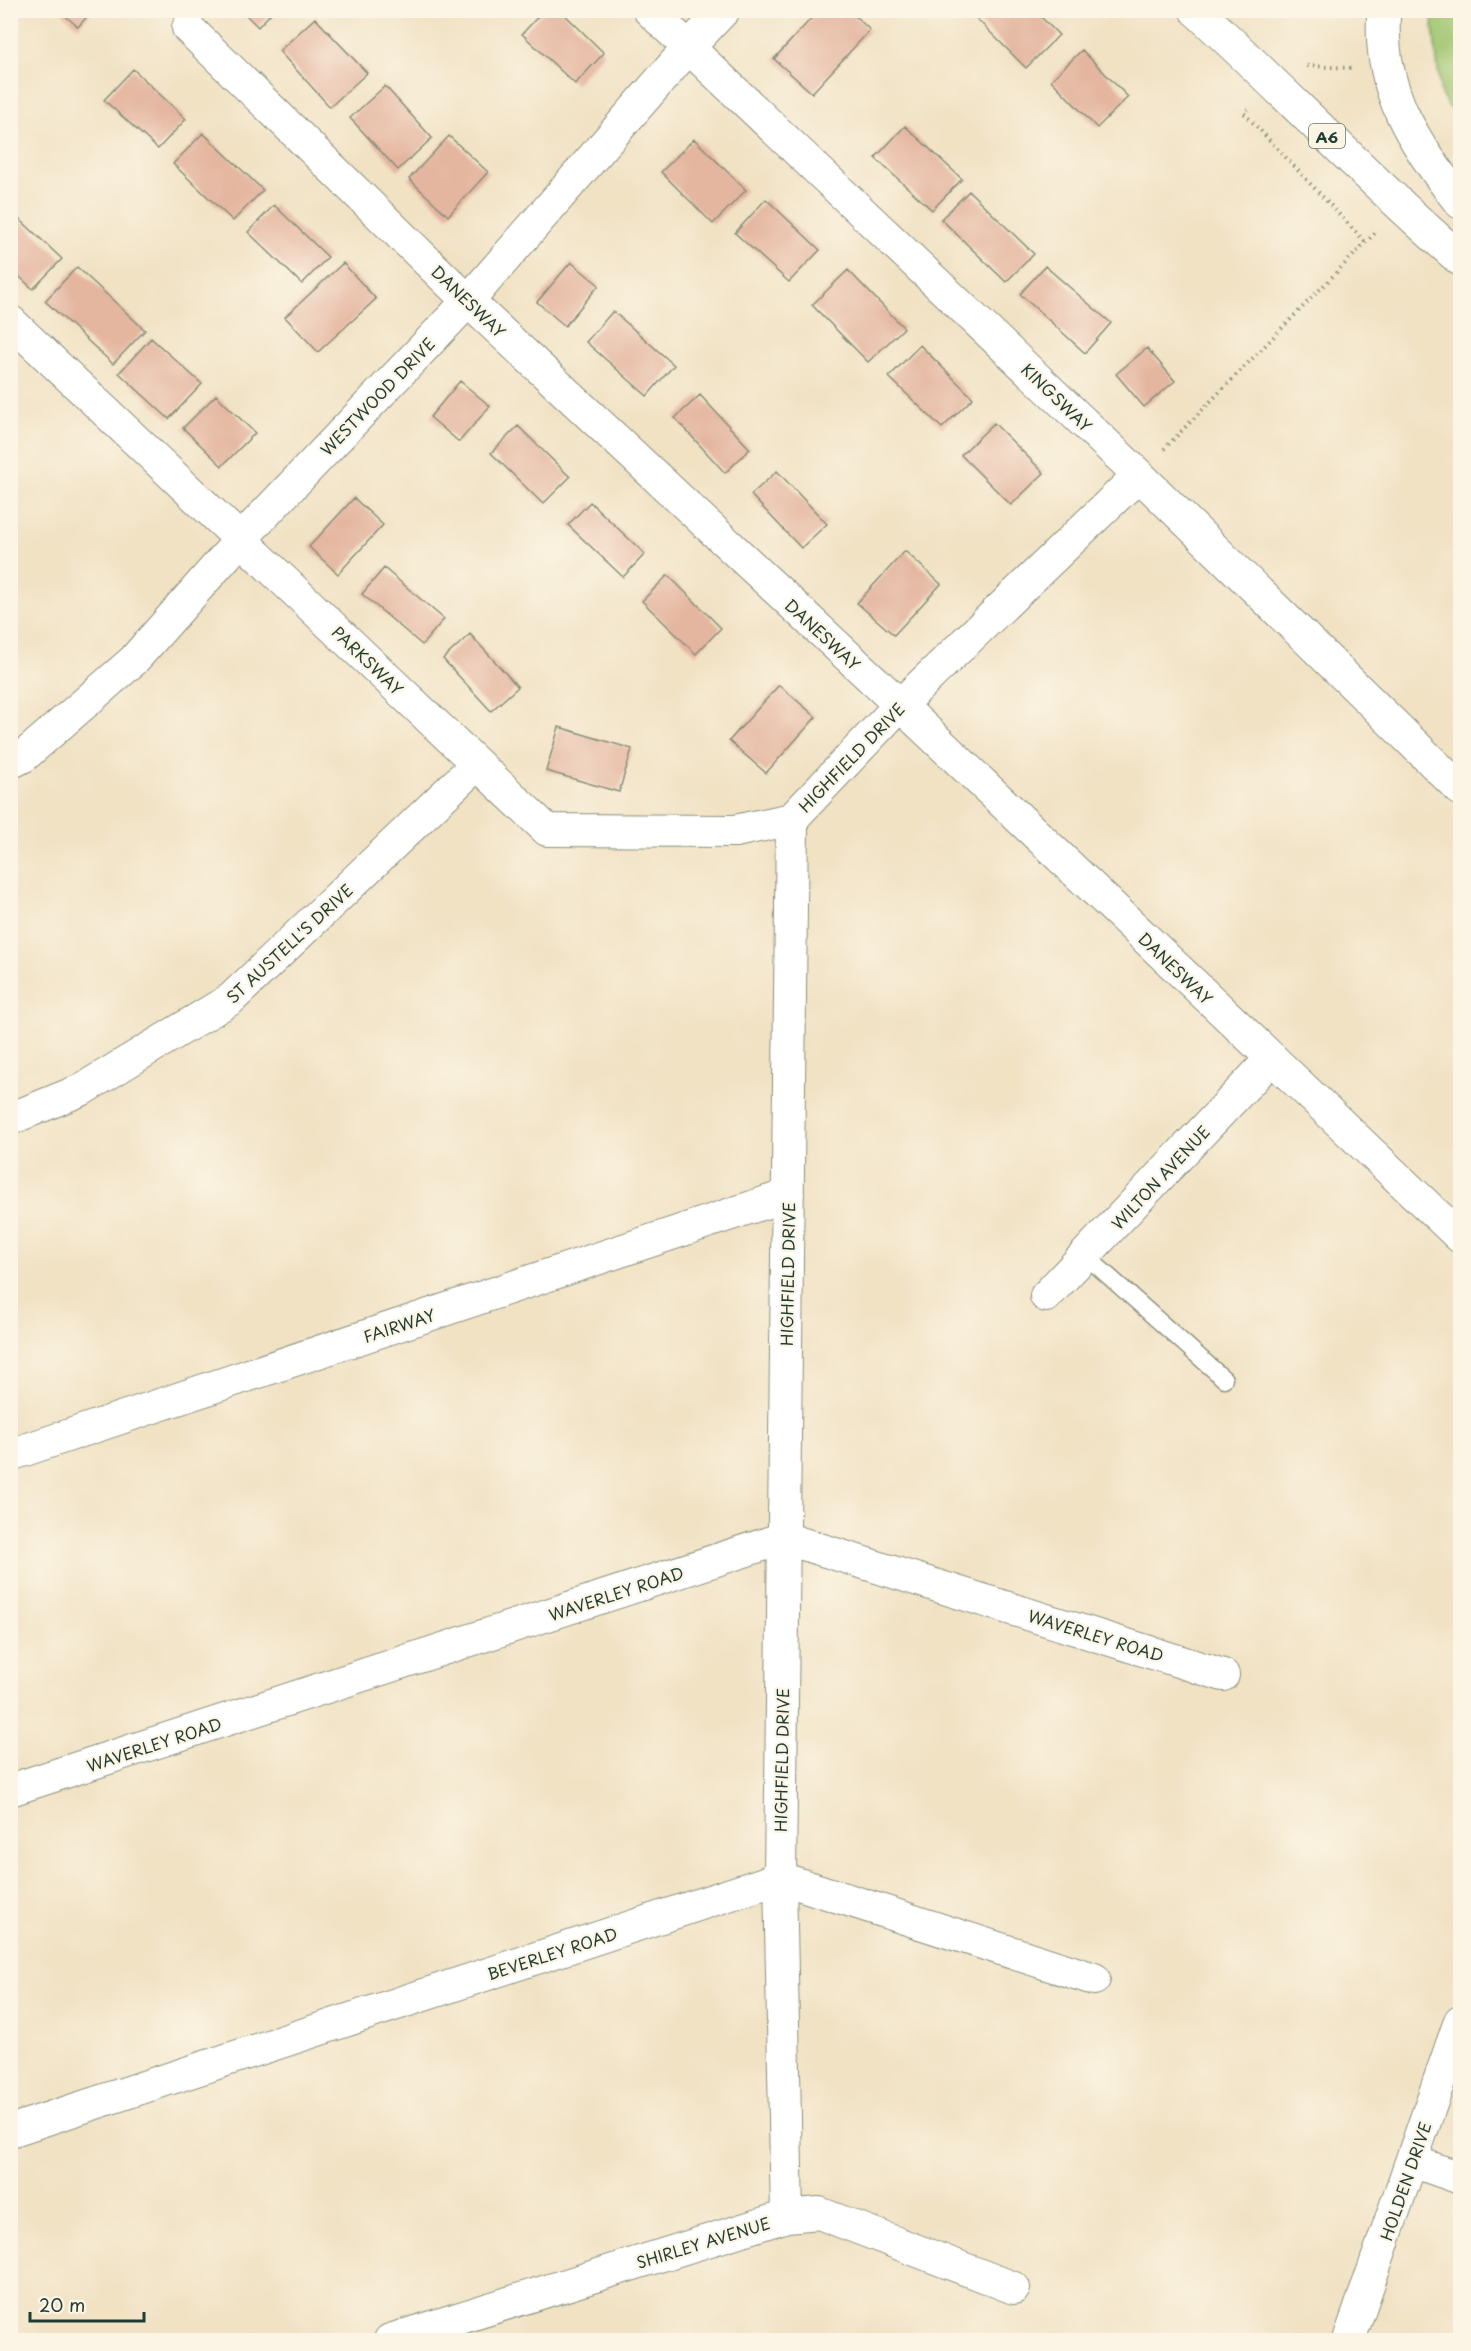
<svg xmlns="http://www.w3.org/2000/svg" width="1471" height="2351" font-family="'Playpen Sans',sans-serif">
<style>
.green{fill:#a0c671;stroke:#608252;stroke-width:1.5}
.building{fill:#e4b59f}
.lines{fill:none;stroke-linecap:round;stroke-linejoin:round}
.service-casing{stroke:#88907c;stroke-width:19}
.minor-casing{stroke:#88907c;stroke-width:34}
.primary-casing{stroke:#88907c;stroke-width:35}
.path{stroke:#88907c;stroke-width:4;stroke-dasharray:1.5 4.5;stroke-linecap:butt}
.service{stroke:#fff;stroke-width:16}
.minor{stroke:#fff;stroke-width:32}
.primary{stroke:#fff;stroke-width:33}
.labels{text-anchor:middle;dominant-baseline:central;stroke-width:4.5;stroke-linejoin:round;paint-order:stroke}
.shield{fill:#fcf5e5;stroke:#617469;stroke-width:1.5}
.shield-label{font-size:15px;font-weight:bold;fill:#1f3d34}
.street-label{font-size:16px;fill:#1f3d34;stroke:#fcf5e5}
</style>
<rect width="100%" height="100%" fill="#fcf5e5"/>
<filter id="ink" filterUnits="userSpaceOnUse"><feTurbulence type="fractalNoise" baseFrequency=".0167" numOctaves="2"/><feDisplacementMap in="SourceGraphic" scale="12" xChannelSelector="R" yChannelSelector="G"/><feConvolveMatrix kernelMatrix="1 2 1 2 8 2 1 2 1" color-interpolation-filters="sRGB"/></filter>
<filter id="wash" filterUnits="userSpaceOnUse"><feTurbulence type="fractalNoise" baseFrequency=".008" numOctaves="4" result="noise"/><feDisplacementMap in="SourceGraphic" scale="24" xChannelSelector="R" yChannelSelector="G"/><feGaussianBlur stdDeviation="1.35" result="paint"/><feColorMatrix in="noise" values="0 0 0 0 0 0 0 0 0 0 0 0 0 0 0 0 0 1.4 0 .05"/><feComposite in="paint" operator="in"/></filter>
<g filter="url(#wash)">
<rect width="100%" height="100%" fill="#f1e2c4"/>
<path class="green" d="M1431,10L1460,11V123L1441,95Z"/>
<g id="blocks">
<path class="building" d="M59,10H93L78,27Z
M241,10H274L258,27Z
M544,10H560L604,53L575,84L522,34Z
M819,10H849L870,30L812,93L774,59Z
M975,10H1034L1059,35L1026,68L972,14Z
M315,18L367,73L330,107L279,51Z
M1082,50L1128,97L1097,128L1051,80Z
M133,69L186,119L158,149L104,100Z
M385,86L432,138L398,170L350,118Z
M905,126L962,179L932,210L875,158Z
M203,133L263,190L233,221L173,164Z
M449,136L488,172L448,216L409,179Z
M694,139L746,190L713,224L661,172Z
M969,191L1034,254L1006,282L941,219Z
M766,199L820,250L789,282L735,233Z
M274,205L328,257L302,284L248,232Z
M10,210L62,259L33,289L10,268Z
M571,262L599,285L565,326L537,302Z
M343,263L376,299L318,352L285,317Z
M1045,266L1111,323L1085,353L1020,294Z
M77,267L145,330L113,364L45,301Z
M848,270L904,328L868,362L812,305Z
M613,311L674,365L647,396L586,342Z
M151,338L202,384L169,419L119,373Z
M920,345L973,398L942,428L889,377Z
M1147,348L1175,381L1144,407L1116,374Z
M460,381L490,406L459,442L430,417Z
M216,395L255,433L222,466L183,428Z
M700,395L750,449L725,473L675,418Z
M994,423L1044,473L1011,505L961,455Z
M518,426L570,477L543,504L491,453Z
M777,471L827,524L801,548L751,495Z
M354,498L383,525L338,574L309,547Z
M590,502L645,554L623,577L568,525Z
M905,551L941,584L894,635L857,603Z
M384,568L444,619L422,645L362,594Z
M668,575L721,628L696,654L642,601Z
M470,634L518,687L491,711L443,659Z
M779,685L816,717L766,773L729,741Z
M559,727L632,749L619,792L546,771Z"/>
</g>
</g>
<g filter="url(#ink)">
<use href="#blocks" fill-opacity="0" stroke="#88907c" stroke-width="1.5"/>
<g class="lines">
<g class="service-casing">
<path id="service" d="M1086,1256L1224,1379"/>
</g>
<g class="minor-casing">
<path id="minor" d="M649,10L1139,475L1460,789
M188,28L468,301L900,705L1460,1237
M10,321L547,830L735,831L792,819
M10,763L24,756L133,661L241,539L468,301L689,47L724,10
M10,1119L81,1090L231,999L477,764
M1046,1296L1272,1058
M10,1455L788,1195
M10,1790L784,1538L1223,1675
M10,2131L780,1878L1094,1979
M1412,2161L1460,2178
M787,2216L780,1878L792,819L900,705L1139,475
M390,2340L787,2216L819,2213L1014,2288
M1349,2340L1460,2021"/>
</g>
<g class="primary-casing">
<path id="primary" d="M1196,10C1285,92 1369,180 1460,259
M1384,10C1377,88 1414,144 1460,202"/>
</g>
<path class="path" d="M1307,66L1351,68
M1248,109L1244,113L1366,243
M1164,449L1377,231"/>
<use href="#service" class="service"/>
<use href="#minor" class="minor"/>
<use href="#primary" class="primary"/>
</g>
</g>
<g class="labels">
<rect class="shield" x="1309" y="124" width="36" height="24" rx="4.5"/>
<g class="shield-label">
<text x="1327" y="136">A6</text>
</g>
<g class="street-label">
<text transform="translate(469 301) rotate(44)">DANESWAY</text>
<text transform="translate(377 396) rotate(-46)">WESTWOOD DRIVE</text>
<text transform="translate(1057 397) rotate(44)">KINGSWAY</text>
<text transform="translate(823 634) rotate(43)">DANESWAY</text>
<text transform="translate(368 660) rotate(44)">PARKSWAY</text>
<text transform="translate(851 757) rotate(-46)">HIGHFIELD DRIVE</text>
<text transform="translate(289 943) rotate(-43)">ST AUSTELL'S DRIVE</text>
<text transform="translate(1176 968) rotate(44)">DANESWAY</text>
<text transform="translate(1160 1177) rotate(-47)">WILTON AVENUE</text>
<text transform="translate(787 1274) rotate(-89)">HIGHFIELD DRIVE</text>
<text transform="translate(399 1325) rotate(-18)">FAIRWAY</text>
<text transform="translate(616 1593) rotate(-18)">WAVERLEY ROAD</text>
<text transform="translate(1096 1635) rotate(17)">WAVERLEY ROAD</text>
<text transform="translate(154 1744) rotate(-18)">WAVERLEY ROAD</text>
<text transform="translate(781 1760) rotate(-89)">HIGHFIELD DRIVE</text>
<text transform="translate(552 1953) rotate(-18)">BEVERLEY ROAD</text>
<text transform="translate(1405 2181) rotate(-71)">HOLDEN DRIVE</text>
<text transform="translate(703 2242) rotate(-17)">SHIRLEY AVENUE</text>
</g>
</g>
<rect width="1471" height="2351" fill="none" stroke="#fcf5e5" stroke-width="36"/>
<path d="M30 2312v9h114v-9" fill="none" stroke="#1f3d34" stroke-width="3"/>
<text x="39" y="2312" font-size="18" fill="#1f3d34" stroke="#fcf5e5" stroke-width="4.5" paint-order="stroke">20 m</text>
</svg>
